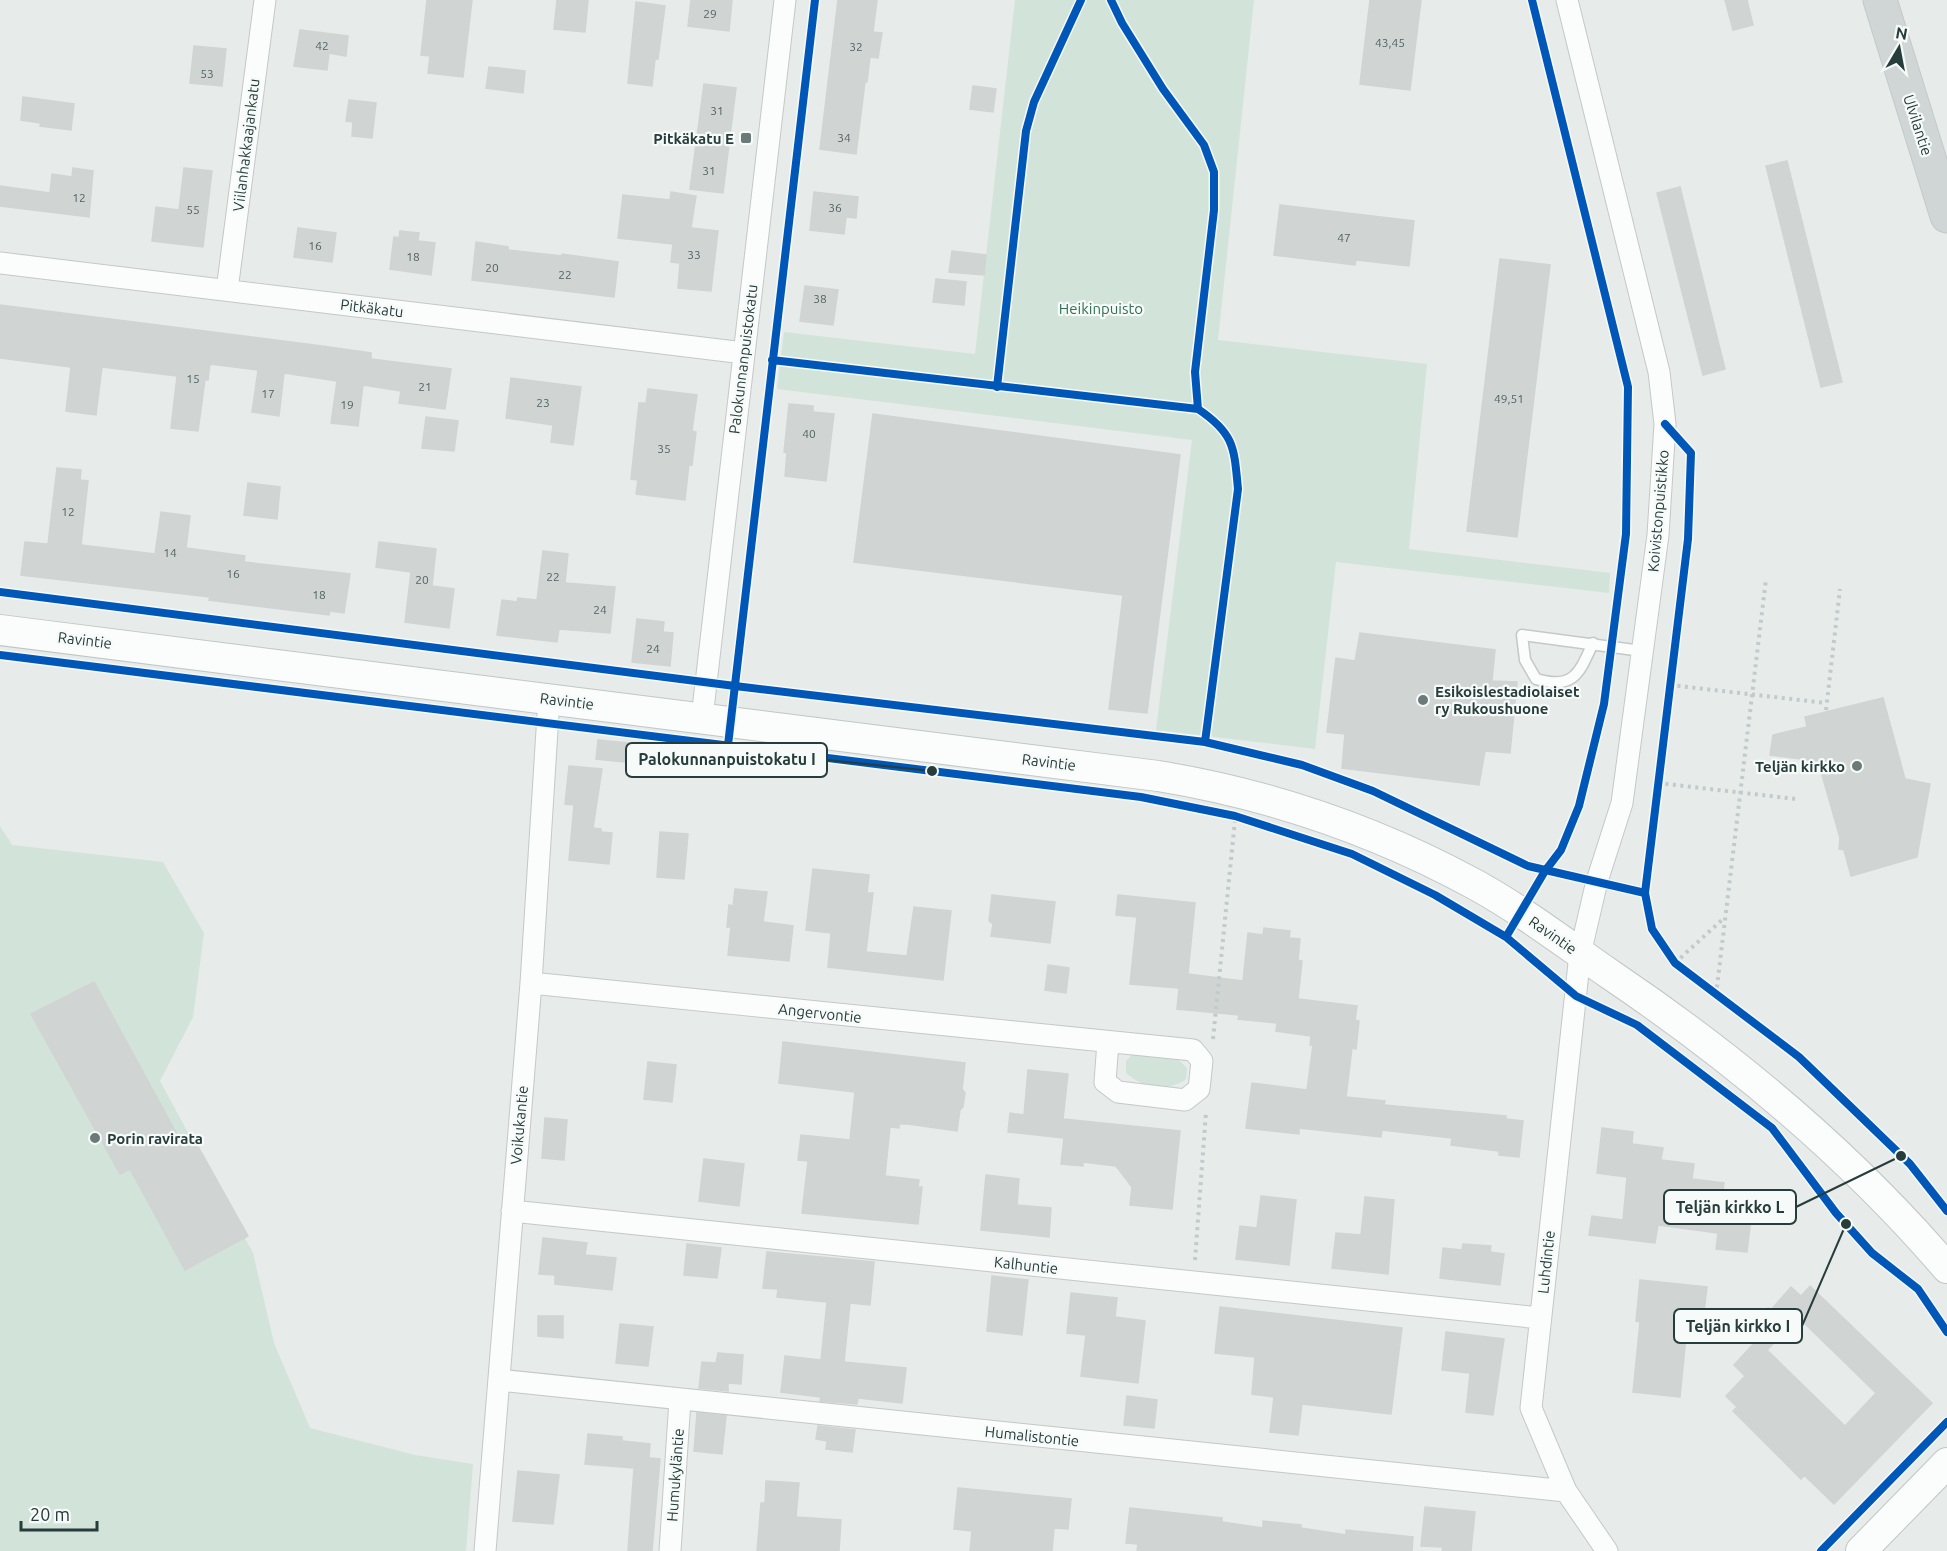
<svg xmlns="http://www.w3.org/2000/svg" width="1947" height="1551" font-family="Ubuntu,sans-serif">
<style>
.green{fill:#d2e3da}
.building{fill:#d0d4d3;stroke:#d0d4d3;stroke-width:1.5;fill-rule:evenodd}
.lines{fill:none;stroke-linecap:round;stroke-linejoin:round}
.lane-casing{stroke:#c4c8c7;stroke-width:13}
.street-casing{stroke:#c4c8c7;stroke-width:23}
.secondary-casing{stroke:#c1c7c5;stroke-width:32}
.primary-casing{stroke:#c3cac9;stroke-width:35}
.path{stroke:#c3caca;stroke-width:4;stroke-dasharray:3 4.5;stroke-linecap:butt}
.lane{stroke:#fbfcfc;stroke-width:10}
.street{stroke:#fbfcfc;stroke-width:21}
.secondary{stroke:#fbfcfc;stroke-width:30}
.primary{stroke:#cfd6d5;stroke-width:33}
.cycleway-casing{stroke:#f6faf8;stroke-width:11}
.cycleway{stroke:#0057b8;stroke-width:8}
.poi-dot{fill:#6a7a78;stroke:#f6faf8;stroke-width:2}
.labels{text-anchor:middle;dominant-baseline:central;stroke-width:4.5;stroke-linejoin:round;paint-order:stroke}
.number-label{font-size:12px;fill:#516462}
.street-label{font-size:15px;fill:#263d3b;stroke:#f6faf8}
.poi-label{font-size:15px;font-weight:bold;fill:#263d3b;stroke:#f6faf8;text-anchor:end}
.park-label{font-size:15px;fill:#347056;stroke:#f6faf8}
.leader{fill:none;stroke:#263d3b;stroke-width:2}
.callout-dot{fill:#263d3b;stroke:#f6faf8;stroke-width:2}
.callout{fill:#f6faf8;stroke:#263d3b;stroke-width:2}
.callout-label{font-size:16px;text-anchor:middle;font-weight:bold;fill:#263d3b}
</style>
<rect width="100%" height="100%" fill="#e7ebea"/>
<path class="green" d="M1015,0H1254L1218,340L1427,364L1409,549L1610,573L1609,593L1336,562L1315,749L1156,730L1192,440L777,389L784,332L975,354Z
M0,826L12,845L163,862L204,933L193,1017L160,1081L253,1253L274,1343L310,1428L415,1455L473,1464L466,1551H0Z
M1133,1054C1153,1055 1174,1052 1187,1068L1186,1079C1168,1093 1141,1087 1126,1073V1061Z"/>
<path class="building" d="M427,0H472L463,77L428,73L430,56L421,55Z
M557,0H588L585,32L554,29Z
M691,0H732L729,31L688,26Z
M838,0H877L873,32L882,33L878,58L870,57L867,82H865L856,154L820,149Z
M1370,0H1421L1410,90L1360,84Z
M1725,0H1747L1753,25L1733,30Z
M636,2L665,6L658,59H655L652,86L628,83Z
M300,30L348,36L346,56L329,53L327,70L294,66Z
M194,46L226,49L222,86L190,83Z
M489,67L525,71L523,93L486,88Z
M704,84L736,88L723,193L690,189Z
M973,86L996,89L993,112L970,109Z
M23,97L74,104L71,130L40,126L41,123L21,120Z
M349,100L376,103L372,138L352,136L353,122L346,121Z
M1787,161L1842,382L1821,387L1766,166Z
M73,168L93,171L89,217L0,206V186L50,193L52,174L72,177Z
M184,168L212,171L203,247L152,241L156,207L179,210Z
M1680,187L1725,369L1703,375L1657,193Z
M671,192L696,196L691,228L718,231L711,291L678,288L680,263L671,262L673,244L618,238L623,195L670,200Z
M814,192L858,197L856,218L846,217L844,234L810,230Z
M1280,205L1414,221L1409,266L1356,260L1355,265L1274,255Z
M298,228L336,233L332,262L294,257Z
M400,231L419,233L418,241L435,243L431,275L390,269L394,237L399,238Z
M476,242L508,247V250L562,256V254L618,262L614,297L472,280Z
M952,251L986,255L984,275L949,272Z
M1500,259L1550,265L1517,537L1467,531Z
M936,279L966,282L964,305L933,302Z
M805,286L838,290L833,325L800,321Z
M0,305L322,346L371,353V359L451,369L445,409L399,403L401,391L363,385L358,426L331,423L337,381L284,373L279,416L252,412L258,370L210,364L208,380H205L198,431L171,428L177,376L102,367L96,415L66,411L71,367L0,358Z
M511,378L581,387L573,445L551,442L553,425L506,418Z
M648,389L697,395L692,431L696,432L692,465L689,464L685,500L636,494L638,480L631,479L639,403H646Z
M789,404L813,406V412L834,414L826,481L785,476L787,453L784,452Z
M873,414L1180,455L1147,713L1109,709L1123,595L854,562Z
M426,417L458,421L454,451L422,448Z
M57,468L81,470L80,480L88,481L81,545L155,554L161,512L190,516L186,548L245,556L244,562L350,574L344,613L330,611L329,615L209,600L210,597L21,575L25,542L48,544Z
M248,483L280,487L277,519L244,515Z
M379,542L436,549L432,586L454,589L449,628L405,622L411,572L376,567Z
M543,551L568,554L565,583L615,587L610,633L559,629L557,642L497,635L502,600L517,602L518,598L537,600Z
M637,619L664,622L663,632L673,633L670,666L632,662Z
M1360,633L1495,650L1492,681L1517,682L1510,753L1485,751L1479,785L1342,768L1345,734L1327,732L1336,658L1355,661Z
M1883,698L1905,779L1930,784L1917,857L1851,876L1844,850L1839,849L1840,838L1818,761L1770,755L1773,735L1807,727L1805,717Z
M598,740L628,743L625,762L596,759Z
M569,766L602,769L593,828L601,829V832L612,833L609,864L569,860L574,805L565,804Z
M660,832L688,834L684,879L657,877Z
M813,869L869,875L867,893H873L866,952L907,956L914,907L951,911L943,980L828,967L831,933L806,930Z
M735,889L767,892L763,922L793,926L789,961L728,955L731,927H727L729,905L733,906Z
M992,895L1055,902L1050,943L991,936L993,924L989,921Z
M1118,895L1195,903L1188,974L1243,981L1248,933L1263,935L1264,928L1290,931L1289,938L1300,939L1298,960L1302,961L1298,999L1357,1006L1355,1020L1359,1021L1356,1049L1352,1048L1346,1097L1385,1101L1384,1105L1506,1116V1119L1523,1121L1519,1157L1499,1155V1151L1451,1145L1452,1138L1382,1130L1381,1137L1299,1128V1134L1246,1128L1252,1083L1307,1090L1313,1045H1310L1311,1036L1276,1031L1277,1023L1238,1019L1239,1015L1177,1009L1179,988L1130,984L1137,917L1116,915Z
M1048,965L1069,968L1066,993L1045,990Z
M94,982L179,1138L190,1132L248,1236L185,1270L130,1169L120,1174L31,1014Z
M783,1042L965,1063L962,1089L965,1093L963,1107L960,1110L957,1131L908,1124H899V1128L890,1127L885,1176L919,1180L918,1187H922L918,1224L802,1213L808,1161L798,1160L801,1135L850,1140L855,1092L779,1083Z
M648,1062L676,1065L672,1102L644,1099Z
M1028,1070L1068,1074L1063,1119L1180,1131L1172,1209L1130,1205L1132,1187L1116,1166L1083,1162V1166L1061,1164L1064,1138L1008,1132L1010,1113L1024,1115Z
M545,1118L567,1120L564,1160L542,1158Z
M1602,1128L1633,1132L1632,1144L1663,1148L1661,1160L1694,1164L1692,1179L1724,1183L1722,1198L1753,1202L1747,1252L1716,1249L1718,1233L1658,1225L1655,1243L1589,1235L1592,1216L1623,1220L1627,1177L1597,1173Z
M704,1159L744,1164L739,1206L699,1201Z
M986,1175L1019,1179L1017,1205L1051,1208L1049,1237L981,1230Z
M1261,1196L1296,1200L1289,1265L1236,1259L1240,1226L1257,1228Z
M1365,1197L1394,1200L1388,1274L1332,1268L1336,1233L1361,1235Z
M543,1238L587,1243L585,1255L616,1258L612,1290L555,1284V1275L539,1274Z
M687,1244L721,1248L717,1278L684,1275Z
M1463,1244L1491,1246L1490,1252L1504,1254L1500,1285L1440,1278L1443,1248L1462,1250Z
M767,1252L874,1262L870,1305L850,1303L844,1362L906,1368L902,1403L858,1398L857,1404L820,1401L821,1397L781,1392L785,1356L821,1360L827,1302L777,1297L778,1289L763,1288Z
M992,1276L1028,1280L1022,1335L987,1331Z
M1640,1280L1707,1287L1702,1328L1687,1327L1680,1397L1633,1392L1640,1322L1636,1321Z
M1810,1286L1932,1403L1834,1504L1804,1475L1801,1479L1733,1411L1737,1407L1726,1396L1745,1376L1734,1365L1756,1341L1746,1331L1768,1308L1771,1310L1791,1287L1801,1296ZM1799,1318L1876,1393L1845,1426L1767,1350Z
M1071,1293L1117,1298L1115,1317L1145,1321L1138,1383L1081,1376L1086,1335L1067,1333Z
M1220,1307L1402,1328L1391,1414L1302,1404L1298,1435L1270,1432L1274,1397L1252,1394L1255,1357L1215,1353Z
M538,1316H563V1338L538,1336Z
M620,1324L653,1327L648,1366L616,1363Z
M1446,1332L1504,1339L1493,1415L1466,1412L1470,1373L1442,1370Z
M718,1353L743,1355L741,1384L728,1383V1391L699,1388L702,1362L716,1363Z
M1127,1396L1157,1400L1154,1428L1124,1425Z
M697,1413L726,1416L722,1454L694,1451Z
M818,1426L855,1430L852,1452L826,1449L827,1441L816,1439Z
M588,1434L622,1437V1441L650,1444L649,1458L660,1459L652,1551H628L634,1468L585,1464Z
M518,1471L559,1475L553,1524L513,1521Z
M766,1481L799,1483L796,1517L841,1520L839,1551H757L761,1503H765Z
M958,1488L1071,1499L1068,1529L1054,1528L1052,1551H970L972,1531L954,1529Z
M1425,1507L1475,1512L1471,1551H1442L1443,1547L1421,1546Z
M1130,1508L1222,1518V1522L1263,1528V1521L1301,1525V1528L1346,1535V1530L1413,1537L1412,1551H1137L1138,1544L1126,1543Z"/>
<g class="lines">
<g class="lane-casing">
<path id="lane" d="M1593,643C1579,674 1573,690 1536,679L1525,660L1522,635L1642,651"/>
</g>
<g class="street-casing">
<path id="street" d="M1567,0L1659,372L1665,424L1658,535L1622,803L1597,881L1580,954L1531,1408L1566,1491L1607,1551
M0,263L744,353
M227,290L265,0
M702,718L785,0
M531,983L1193,1050L1202,1061L1199,1089L1185,1100L1118,1092L1105,1082L1108,1042
M512,1211L1540,1318
M499,1380L1566,1491
M485,1551L531,983L549,699
M670,1551L680,1400"/>
</g>
<g class="secondary-casing">
<path id="secondary" d="M0,630L1158,776C1268,794 1377,831 1476,885C1523,911 1566,944 1611,975C1734,1058 1850,1155 1947,1268
M1861,1551L1947,1463"/>
</g>
<g class="primary-casing">
<path id="primary" d="M1880,0L1947,216"/>
</g>
<path class="path" d="M1670,685L1826,703
M1826,710L1840,589
M1658,783L1796,799
M1675,963L1724,918
M1716,995L1766,579
M1213,1039L1235,820
M1195,1260L1206,1112"/>
<use href="#lane" class="lane"/>
<use href="#street" class="street"/>
<use href="#secondary" class="secondary"/>
<use href="#primary" class="primary"/>
<g class="cycleway-casing">
<path id="cycleway" d="M1111,0L1122,23L1163,89L1204,145L1214,172V210L1195,372L1198,409
M772,360L1198,409C1235,434 1234,448 1238,489L1205,742
M997,387L1026,131L1034,102L1081,0
M1665,424L1691,453L1688,539L1645,893L1652,929L1675,963L1799,1057L1910,1164L1947,1211
M0,592L735,686L1205,742L1302,765L1373,791L1528,866L1645,893
M0,655L1141,797L1235,816L1352,854L1435,895L1506,937L1576,996L1637,1025L1772,1128L1836,1213L1872,1253L1918,1289L1947,1332
M728,745L815,0
M1506,937L1545,871L1561,850L1579,806L1604,704L1626,534L1628,387L1532,0
M1821,1551L1947,1422"/>
</g>
<use href="#cycleway" class="cycleway"/>
</g>
<g class="poi-dot">
<rect x="740" y="132" width="12" height="12" rx="3"/>
<circle cx="1423" cy="700" r="6"/>
<circle cx="1857" cy="766" r="6"/>
<circle cx="95" cy="1138" r="6"/>
</g>
<g class="labels">
<g class="number-label">
<text x="710" y="13">29</text>
<text x="1390" y="42">43,45</text>
<text x="322" y="45">42</text>
<text x="856" y="46">32</text>
<text x="207" y="73">53</text>
<text x="717" y="110">31</text>
<text x="844" y="137">34</text>
<text x="709" y="170">31</text>
<text x="79" y="197">12</text>
<text x="835" y="207">36</text>
<text x="193" y="209">55</text>
<text x="1344" y="237">47</text>
<text x="315" y="245">16</text>
<text x="694" y="254">33</text>
<text x="413" y="256">18</text>
<text x="492" y="267">20</text>
<text x="565" y="274">22</text>
<text x="820" y="298">38</text>
<text x="193" y="378">15</text>
<text x="425" y="386">21</text>
<text x="268" y="393">17</text>
<text x="1509" y="398">49,51</text>
<text x="543" y="402">23</text>
<text x="347" y="404">19</text>
<text x="809" y="433">40</text>
<text x="664" y="448">35</text>
<text x="68" y="511">12</text>
<text x="170" y="552">14</text>
<text x="233" y="573">16</text>
<text x="553" y="576">22</text>
<text x="422" y="579">20</text>
<text x="319" y="594">18</text>
<text x="600" y="609">24</text>
<text x="653" y="648">24</text>
</g>
<g class="street-label">
<text transform="translate(1918 125) rotate(72)">Ulvilantie</text>
<text transform="translate(246 145) rotate(-83)">Viilanhakkaajankatu</text>
<text transform="translate(372 308) rotate(7)">Pitkäkatu</text>
<text transform="translate(743 359) rotate(-83)">Palokunnanpuistokatu</text>
<text transform="translate(1658 511) rotate(-85)">Koivistonpuistikko</text>
<text transform="translate(85 640) rotate(7)">Ravintie</text>
<text transform="translate(567 701) rotate(7)">Ravintie</text>
<text transform="translate(1049 762) rotate(7)">Ravintie</text>
<text transform="translate(1553 935) rotate(35)">Ravintie</text>
<text transform="translate(820 1013) rotate(6)">Angervontie</text>
<text transform="translate(519 1125) rotate(-85)">Voikukantie</text>
<text transform="translate(1546 1262) rotate(-84)">Luhdintie</text>
<text transform="translate(1026 1265) rotate(6)">Kalhuntie</text>
<text transform="translate(1032 1436) rotate(6)">Humalistontie</text>
<text transform="translate(675 1475) rotate(-86)">Humukyläntie</text>
</g>
<g class="poi-label">
<text x="734" y="138">Pitkäkatu E</text>
<text x="1435" y="691" text-anchor="start">Esikoislestadiolaiset<tspan x="1435" dy="17">ry Rukoushuone</tspan></text>
<text x="1845" y="766">Teljän kirkko</text>
<text x="107" y="1138" text-anchor="start">Porin ravirata</text>
</g>
<g class="park-label">
<text x="1101" y="308">Heikinpuisto</text>
</g>
</g>
<path class="leader" d="M932 771L827 760M1901 1156L1796 1207M1846 1224L1802 1326"/>
<g class="callout-dot">
<circle cx="932" cy="771" r="6"/>
<circle cx="1901" cy="1156" r="6"/>
<circle cx="1846" cy="1224" r="6"/>
</g>
<g class="callout">
<rect x="626" y="743" width="201" height="34" rx="6"/>
<rect x="1664" y="1190" width="132" height="34" rx="6"/>
<rect x="1674" y="1309" width="128" height="34" rx="6"/>
</g>
<g class="callout-label">
<text x="727" y="765">Palokunnanpuistokatu I</text>
<text x="1730" y="1213">Teljän kirkko L</text>
<text x="1738" y="1332">Teljän kirkko I</text>
</g>
<g transform="translate(1899 48) rotate(10)" stroke="#f6faf8" stroke-width="4.5" paint-order="stroke">
<path d="M0-4.5L10 22L0 15L-10 22Z" fill="#263d3b"/>
<text y="-9" font-size="16" font-weight="bold" text-anchor="middle" fill="#263d3b">N</text>
</g>
<path d="M21 1521v9h76v-9" fill="none" stroke="#263d3b" stroke-width="3"/>
<text x="30" y="1521" font-size="18" fill="#263d3b" stroke="#f6faf8" stroke-width="4.5" paint-order="stroke">20 m</text>
</svg>
